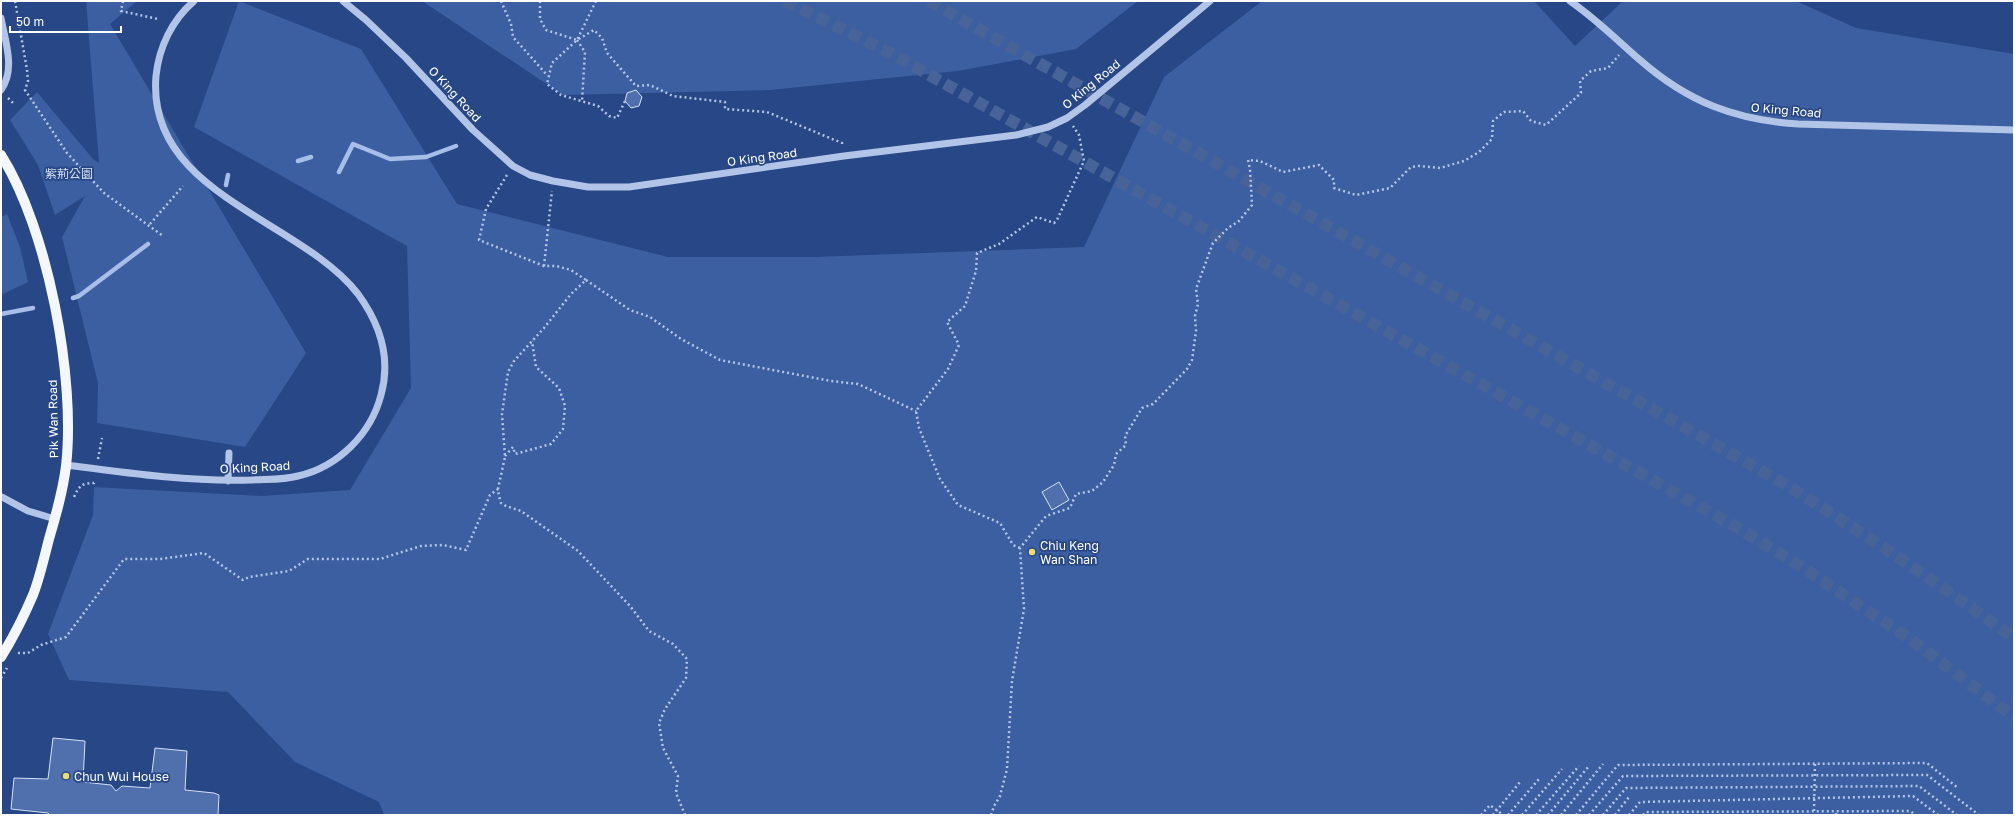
<svg xmlns="http://www.w3.org/2000/svg" width="2015" height="816" font-family="'Golos Text','Noto Sans TC',sans-serif">
<style>
.green{fill:#3c5fa2}
.lines{fill:none;stroke-linecap:round;stroke-linejoin:round}
.stream{stroke:#a6bee8;stroke-width:4.5}
.building{fill:#4f70ad;stroke:#d5e1f6}
.highway-tunnel{stroke:#476398;stroke-width:12;stroke-dasharray:12 6;stroke-linecap:butt}
.path{stroke:#b2c5e8;stroke-width:2.5;stroke-dasharray:2 3;stroke-linecap:butt}
.minor{stroke:#b2c5e8;stroke-width:7}
.major{stroke:#f4f7fe;stroke-width:10}
.poi-dot{fill:#f0da77;stroke:#274786;stroke-width:1.5}
.labels{text-anchor:middle;dominant-baseline:central;stroke-width:3.5;stroke-linejoin:round;paint-order:stroke}
.street-label{font-size:12px;fill:#fff;stroke:#274786}
.park-label{font-size:12px;fill:#d5e1f6;stroke:#274786}
.poi-label{font-size:12px;fill:#fff;stroke:#274786;text-anchor:start}
</style>
<rect width="100%" height="100%" fill="#274786"/>
<path class="green" d="M86,1H137L110,24L306,353L245,447L97,423L98,383L62,237L85,196L55,215L38,165L10,120L37,92L93,159L99,163Z
M239,1L361,49L457,204L668,257H814L1084,247L1164,77L1262,1H1534L1575,46L1623,1H1796L1856,28L2014,54V815H384L379,802L295,762L228,692L69,680L48,634L93,515L94,487L261,496L350,490L411,388L407,246L194,127Z
M422,1H1138L1076,49L958,71L770,90L563,95Z
M7,214L20,247L28,282L1,295V217Z"/>
<g class="lines">
<path class="stream" d="M298,161L311,157
M339,172L353,144L390,159L426,157L456,146
M226,185L228,175
M73,298L79,296L148,244
M1,314L33,308"/>
</g>
<path class="building" d="M636,90L642,97L639,106L631,108L625,101L627,93Z
M1059,482L1069,500L1052,510L1042,492Z
M53,738L85,741L83,782L111,785L116,791L122,786L150,788L155,748L187,751L185,790L214,793L219,795L218,815H50L48,813L11,809L14,778L48,779Z"/>
<g class="lines">
<path class="highway-tunnel" d="M785,1L892,54L1738,528L1802,567L1913,641L2014,717
M929,1L1785,484C1863,533 1939,584 2014,638"/>
<path class="path" d="M15,1L27,70L28,81L25,90L67,153L104,193L163,236
M123,1L121,11L158,19
M501,1L511,24L513,37L547,75
M540,1V19L546,30L577,40L594,30L602,38L607,53L636,86L650,85L673,96L725,102V109L767,112L842,143V146
M596,1L577,40L552,63L547,84L561,95L598,106L609,116L617,118L625,101
M577,40L585,52L582,101
M8,98L13,103
M507,175L486,209L479,240L544,266H556L571,270L586,280L571,294L544,328L514,361L508,372L502,414L505,457L498,489L499,496L501,503L506,506L521,511L578,551L630,606L649,631L673,644L687,659L686,678L665,709L659,723L663,748L678,776L676,793L685,815
M150,224L183,186
M544,266L552,191
M586,280L630,310L650,317L681,339L720,360L831,381L858,384L916,411
M505,456L513,447L515,454L551,444L563,429L565,406L559,388L536,367L532,341
M98,459L102,438
M74,497C79,486 82,483 94,483L95,480
M1020,548L1013,545L1000,523L958,505L940,479L919,428L916,411L948,369L959,345L947,322L965,306L976,271L977,253L999,244L1037,217L1054,223L1057,220L1084,161L1079,135L1073,126
M18,653H28L41,645L66,637L124,559H160L204,553L243,580L249,577L289,571L308,559H380L421,546L443,545L466,550L490,495L498,489
M1,678L7,668
M1814,811L1815,764
M991,815L994,806L1000,796L1007,769L1012,681L1024,609L1020,548L1046,516L1070,508L1076,494L1092,491L1103,482L1114,465L1116,454L1126,445L1125,436L1142,408L1153,404L1187,369L1192,360L1196,331L1195,316L1198,304L1196,289L1207,259L1213,243L1228,228L1239,221L1252,205L1250,169L1248,160L1260,161L1283,172L1319,165L1334,180V188L1356,195L1390,188L1411,167L1419,166L1440,168L1464,161L1479,152L1492,139L1493,121L1504,112L1523,111L1531,121L1546,125L1581,93L1580,81L1591,71L1608,68L1619,55
M1481,815L1490,805L1503,815
M1493,815L1520,782
M1508,815L1539,779
M1522,815L1562,769
M1536,815L1579,766
M1548,815L1589,766
M1561,815L1603,764
M1576,815L1618,765L1927,763L1958,788
M1589,815L1623,776L1927,775L1979,815
M1603,815L1626,788L1919,786L1957,815
M1615,815L1629,797
M1629,815L1640,802L1913,796L1938,815
M1643,815L1646,812L1910,811L1916,815
M1836,815V810"/>
<path class="minor" d="M343,1L366,20L406,58L473,130L513,166L530,175L553,181L588,187H629L844,156L1016,135L1048,127L1067,118L1085,105L1210,1
M1570,1C1595,18 1617,40 1640,60C1688,102 1735,120 1798,124L2014,130
M1,18C5,41 16,69 1,90
M66,465C127,473 190,482 251,480C267,479 283,480 298,476C338,467 371,434 381,395C391,359 380,324 358,294C300,219 146,194 156,76C159,47 172,20 194,1
M228,481L229,453
M2,497L28,511L55,519"/>
<path class="major" d="M1,155C48,229 76,379 66,466C63,491 56,515 49,539C44,558 40,577 33,595C24,616 13,638 1,657"/>
</g>
<g class="poi-dot">
<circle cx="1032" cy="552" r="4"/>
<circle cx="66" cy="776" r="4"/>
</g>
<g class="labels">
<g class="street-label">
<text transform="translate(1091 84) rotate(-39)">O King Road</text>
<text transform="translate(455 94) rotate(47)">O King Road</text>
<text transform="translate(1786 110) rotate(5)">O King Road</text>
<text transform="translate(762 157) rotate(-8)">O King Road</text>
<text transform="translate(53 419) rotate(-91)">Pik Wan Road</text>
<text transform="translate(255 467) rotate(-3)">O King Road</text>
</g>
<g class="park-label">
<text x="69" y="173">紫荊公園</text>
</g>
<g class="poi-label">
<text x="1040" y="545">Chiu Keng<tspan x="1040" dy="14">Wan Shan</tspan></text>
<text x="74" y="776">Chun Wui House</text>
</g>
</g>
<rect width="2015" height="816" fill="none" stroke="#ffffff" stroke-width="4"/>
<path d="M10 26v6h111v-6" fill="none" stroke="#ffffff" stroke-width="2"/>
<text x="16" y="26" font-size="12" fill="#ffffff" stroke="#274786" stroke-width="3" paint-order="stroke">50 m</text>
</svg>
